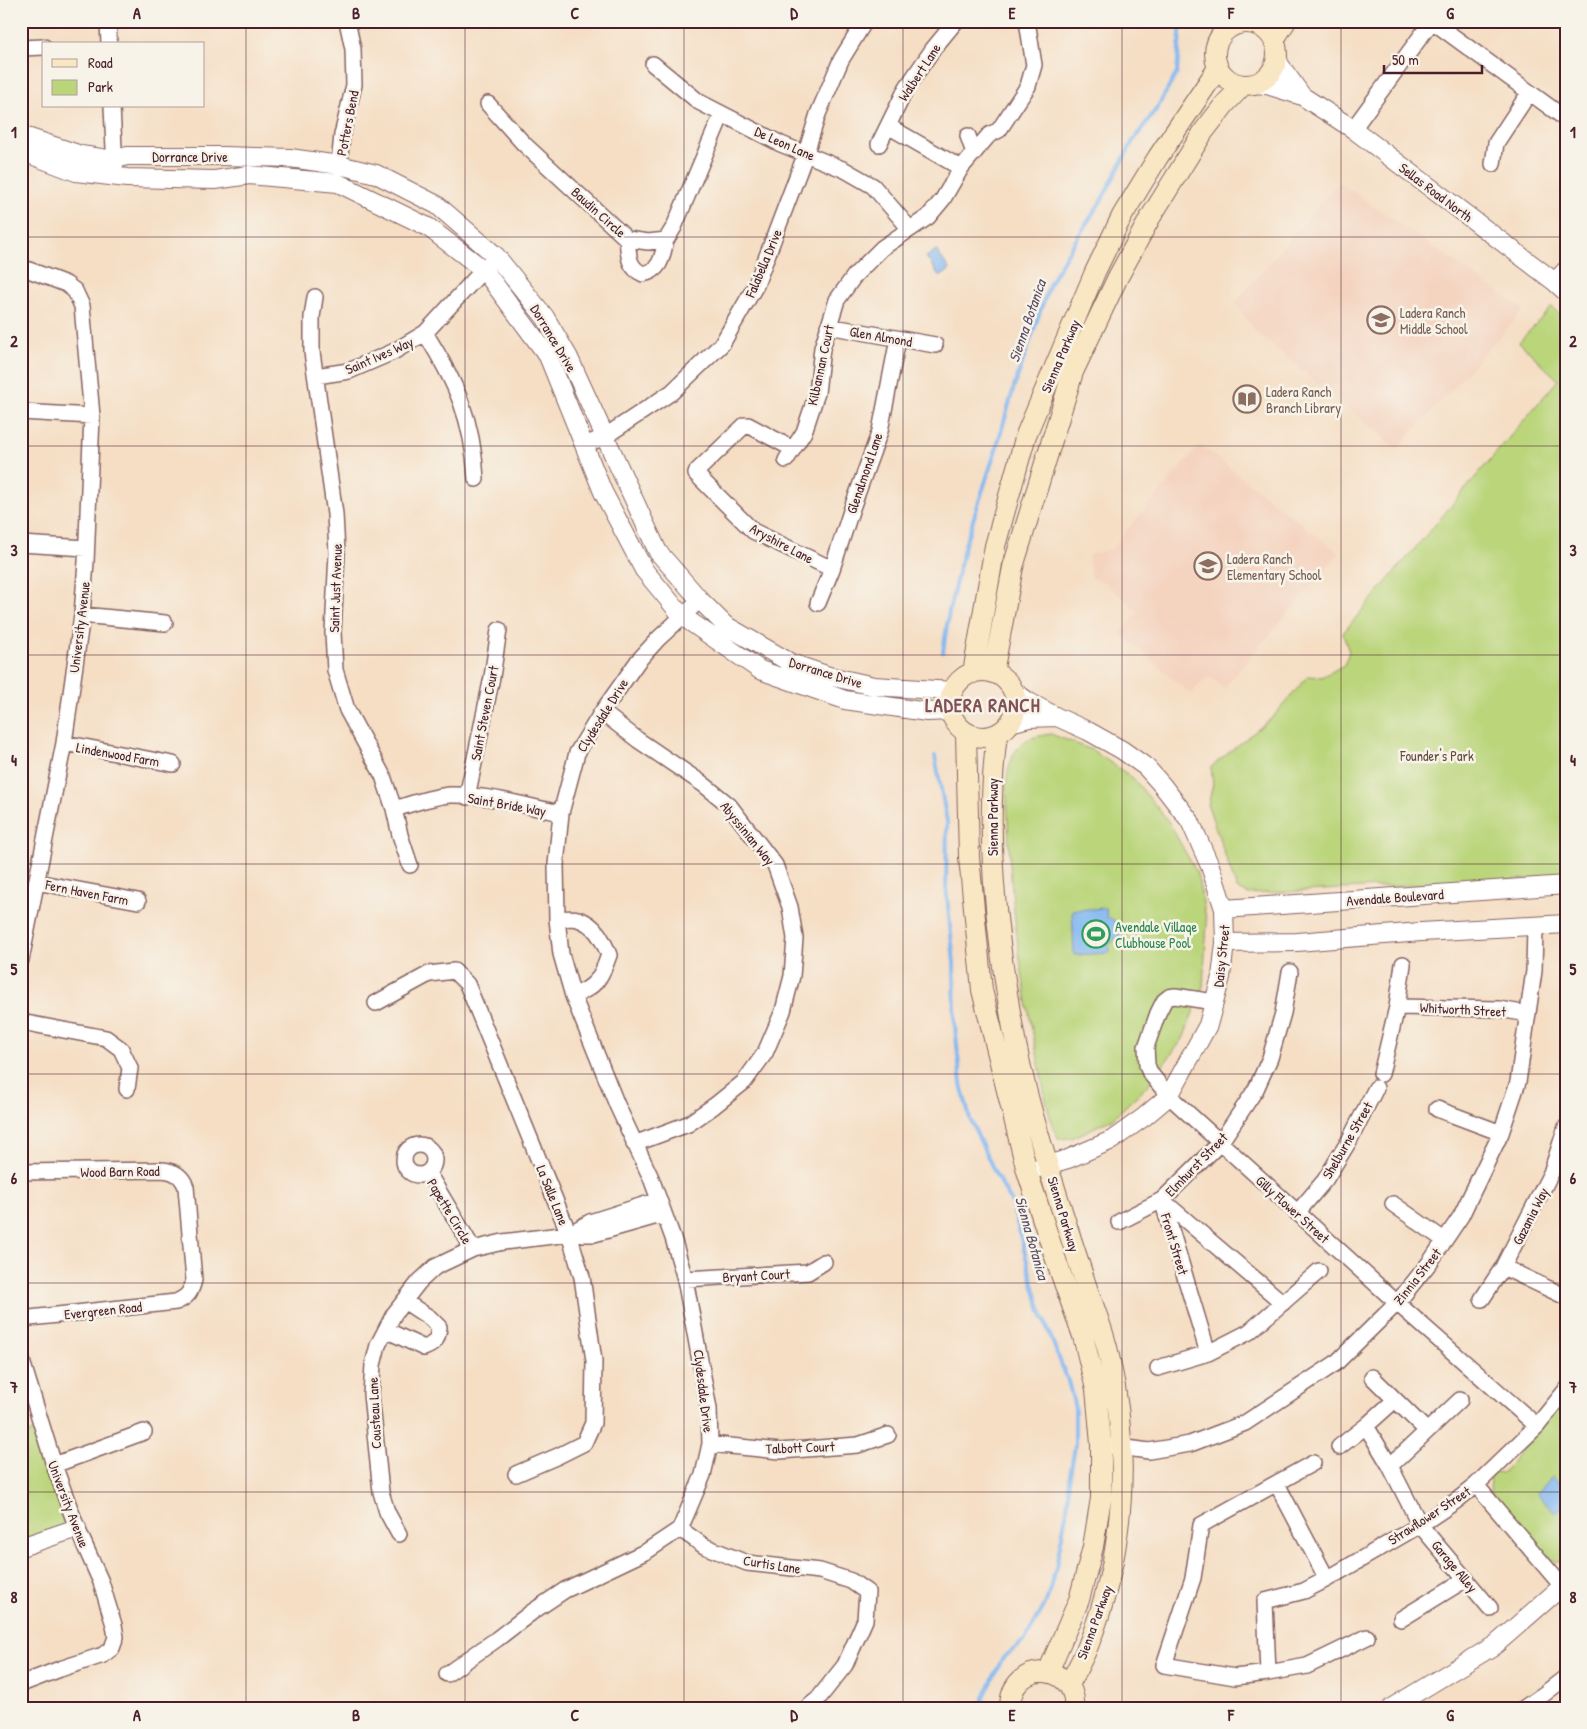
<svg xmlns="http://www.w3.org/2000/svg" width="1587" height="1729" font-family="'Patrick Hand',sans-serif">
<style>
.built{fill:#f4d3bf}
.green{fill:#bad57a;stroke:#827a52}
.water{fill:#83b8f1;stroke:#666c8e}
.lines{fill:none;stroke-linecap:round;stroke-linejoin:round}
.stream{stroke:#83b8f1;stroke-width:4}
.minor-casing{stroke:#866261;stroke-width:18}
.tertiary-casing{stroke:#866261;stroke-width:20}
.secondary-casing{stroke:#866261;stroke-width:22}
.minor{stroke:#fff;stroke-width:15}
.tertiary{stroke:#fff;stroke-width:18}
.secondary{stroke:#f9e7c3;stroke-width:20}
.grid{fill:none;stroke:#4a1f2b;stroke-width:1;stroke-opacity:0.55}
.labels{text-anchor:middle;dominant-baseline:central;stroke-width:5;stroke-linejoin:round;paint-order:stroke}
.street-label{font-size:14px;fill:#4a1f2b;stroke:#f7f3e8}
.education-label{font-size:14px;fill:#785e54;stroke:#f7f3e8;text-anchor:start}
.park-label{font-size:14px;fill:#664c3f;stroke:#f7f3e8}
.leisure-label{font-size:14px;fill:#27864d;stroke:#f7f3e8;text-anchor:start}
.water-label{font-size:15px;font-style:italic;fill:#5b4d66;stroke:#f7f3e8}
.district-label{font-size:19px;font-weight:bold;letter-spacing:1px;fill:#825156;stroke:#f7f3e8}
.neatline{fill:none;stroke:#4a1f2b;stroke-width:2}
.grid-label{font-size:16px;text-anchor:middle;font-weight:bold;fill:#4a1f2b}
</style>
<rect width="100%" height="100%" fill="#f7f3e8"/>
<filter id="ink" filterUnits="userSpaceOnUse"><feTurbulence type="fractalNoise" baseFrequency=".02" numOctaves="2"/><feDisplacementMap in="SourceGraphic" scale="10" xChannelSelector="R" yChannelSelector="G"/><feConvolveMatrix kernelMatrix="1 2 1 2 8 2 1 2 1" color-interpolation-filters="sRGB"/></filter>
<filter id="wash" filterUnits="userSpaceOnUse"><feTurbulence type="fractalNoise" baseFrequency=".0096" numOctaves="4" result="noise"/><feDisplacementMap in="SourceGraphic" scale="20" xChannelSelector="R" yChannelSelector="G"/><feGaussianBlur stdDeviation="1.12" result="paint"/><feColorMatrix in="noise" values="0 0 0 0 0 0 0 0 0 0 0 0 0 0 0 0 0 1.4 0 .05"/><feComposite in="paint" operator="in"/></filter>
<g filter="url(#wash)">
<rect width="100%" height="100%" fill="#f5dec4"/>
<path class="built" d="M1339,182L1524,310L1397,449L1255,331L1235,303Z
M1200,445L1339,553L1224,688L1208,676L1191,694L1120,633L1139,612L1105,583L1090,577L1089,555L1111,549Z"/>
<path class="green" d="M1552,307L1566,321V877L1248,894L1237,889L1208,806L1213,784L1211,767L1273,717L1308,676L1322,677L1344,665L1349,652L1343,633L1558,380L1519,342Z
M1051,734L1092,750L1133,778L1168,821L1197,873L1207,923L1203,986L1183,1039L1148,1085L1112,1119L1072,1138L1058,1139C1047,1115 1043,1085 1038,1059C1021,979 1011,907 1008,825C1008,803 1002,775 1014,754C1023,737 1034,737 1051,734Z
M1566,1399V1560L1560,1562L1545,1558L1491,1493L1489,1478L1495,1472L1502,1473Z
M36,1431L65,1527L21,1540V1436Z"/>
<path class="water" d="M936,250L950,270L940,277L926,257Z
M1106,908L1107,918H1111L1112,920L1119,924L1121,931L1119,937L1113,940L1112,943H1109V953L1074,955L1072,910Z
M1552,1477L1566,1489V1502L1556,1513L1536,1494Z"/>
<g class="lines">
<path class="stream" d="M943,652L949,611L964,548L997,446L1014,387L1050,283L1067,254L1101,201L1133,141L1157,108L1177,73L1181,21
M935,756L947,822L946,887L954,963L955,1026L961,1084L970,1119L995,1173L1012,1203L1029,1269L1041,1312L1068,1381L1075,1408V1446L1069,1481L1067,1510L1056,1567L1046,1603L1025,1640L1002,1659L979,1708"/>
</g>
</g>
<g filter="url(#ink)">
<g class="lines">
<g class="minor-casing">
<path id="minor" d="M108,21L109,44
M1432,21L1566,119
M21,48L44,47
M653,64L699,102L781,144L845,170L873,186L910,229
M488,104L524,144L627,239L648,242L666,240L674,227L722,114
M112,106L115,170
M888,126L961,168
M1353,129L1432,21
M968,136L974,153
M879,144L907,87L933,49L956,21
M1493,164L1496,143L1529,93
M339,165L342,135L354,85L353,49L347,21
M627,239C629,254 627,267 643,274C662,270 662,256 666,240
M21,267L66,284L75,291L82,306L92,416L86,562L82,615L64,743L21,960
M315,297L312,317V352L335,514L337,553L333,633L335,670L347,710L383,776L394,809L400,835L410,865
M828,326L935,345
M425,333C456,382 473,420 476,479
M316,376L349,371L393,352L425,333L496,256
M21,412L92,416
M585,445L604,437L672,392L722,344L756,285L806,153L818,114L841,60L865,21
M793,449L748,425H745L697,471L696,474L753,531L832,569
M786,460L804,432L817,393L822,348L837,300L855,275L882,248L928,217L943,199L961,168L989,135L999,130L1028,86L1034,65L1027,21
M21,544L86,548
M818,603L832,569L852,508L880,431L898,339
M82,615L165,623
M602,712L638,740L703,784L729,805L775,865L790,907L795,938L792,976L783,1011L765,1053L744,1082L714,1106L688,1124L634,1144
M64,743L173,764
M467,797L492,677L499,630
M394,809C412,804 432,796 451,795C487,794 525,806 561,813
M36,882L138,901
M557,919C563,919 572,917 578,919C595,924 603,940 609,955C601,978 596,987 573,996
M1214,1002L1175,996L1169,997L1164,1001L1158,1013L1146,1047L1147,1065L1150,1073L1169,1096L1397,1303L1537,1426
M376,1003L429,974L454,971L467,984L569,1234L582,1277L594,1361L593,1423L584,1443L558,1456L516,1474
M1397,1007L1499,1009L1528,1014
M21,1022L106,1038L121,1049L130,1068L127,1089
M1381,1074L1397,1007L1403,964
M1437,1109L1501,1133
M404 1160a15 15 0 1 1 30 0a15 15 0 1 1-30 0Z
M21,1172L162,1170C174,1171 182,1175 186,1187L194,1280C191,1292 188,1297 176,1302L21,1319
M428,1173L473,1249
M659,1200L590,1222L569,1234H594L664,1214
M1162,1200L1208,1353
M1162,1200L1283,1303
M1393,1204L1444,1240
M1297,1213L1325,1180L1349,1141L1376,1088
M1119,1222L1162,1200L1220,1143L1256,1089L1270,1058L1283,1013L1290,972
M1503,1267L1566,1297
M685,1279L808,1272L824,1262
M1482,1299L1503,1267L1551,1173L1566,1127
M386,1330L424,1348C435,1344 438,1339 439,1327L430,1318L404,1301
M21,1358L54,1465L77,1528L101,1582L114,1625L116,1637L112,1648L103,1655L60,1669L21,1684
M1158,1368L1208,1353L1249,1332L1319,1271
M1372,1377L1427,1431
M1366,1426L1390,1466L1420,1525L1490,1608
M710,1444L780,1451L858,1445L888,1435
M1112,1446L1149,1451L1190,1444L1245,1423L1336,1363L1397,1303L1430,1262L1461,1216L1501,1133L1518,1082L1534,971L1535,926
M1339,1447L1366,1426L1395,1400
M1313,1463L1201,1525L1193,1578L1164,1665L1235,1677L1268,1673L1307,1666L1367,1637
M54,1465L144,1432
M1390,1466L1460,1400
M1277,1484L1327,1579
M1476,1485L1562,1586
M680,1529L704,1546L747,1563L820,1571L851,1581L867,1592L865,1620L845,1665L818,1699L807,1708
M399,1534L387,1512L381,1492L371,1394L373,1365L378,1345L394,1314L419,1282L435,1267L473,1249L503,1242L569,1234
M1401,1619L1466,1579
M1268,1673L1265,1601L1304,1591L1327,1579L1420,1525L1456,1501L1476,1485L1537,1426L1566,1390
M447,1674L497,1639L532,1612L565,1590L647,1551L680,1529L703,1475L710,1444L709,1409L685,1279L673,1238L651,1178L617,1105L573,996L561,954L557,919L556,865L561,813L577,753L602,712L638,661L658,639L700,600
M1524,1708L1544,1694L1566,1677"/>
</g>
<g class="tertiary-casing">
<path id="tertiary" d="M1277,57L1280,65L1302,96
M1253,84L1267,85L1302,96L1353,129L1555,282L1566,292
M21,135L81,155L114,160L127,156H225L290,158L339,165L376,174L437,205L496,256L545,317L568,356L658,552L700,600L725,625L791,663L829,676L874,686L952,691
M21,151L76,172L127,178L215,180L249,175L338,183L428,227L484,270L548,356L603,492L644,570L682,616L760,670L845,700L927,712L950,711
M1555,282L1566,270
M1012,690L1029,702L1057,717L1088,731L1122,750L1146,767L1162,785L1190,821L1210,866L1224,909L1225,943L1221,977L1208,1025L1169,1096L1144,1117L1112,1140L1068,1159L1035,1169
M1010,723L1029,718L1056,717
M1224,909L1566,885
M1225,943L1297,942L1421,932L1566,924
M21,1547L77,1528
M1391,1708L1495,1645L1566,1583"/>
</g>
<g class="secondary-casing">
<path id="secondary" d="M1215 54a31 31 0 1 1 62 0a31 31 0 1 1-62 0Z
M1274,40L1286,21
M950 704a33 33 0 1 1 66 0a33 33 0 1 1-66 0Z
M973,673L995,546L1026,435L1095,272L1122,216L1158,157L1218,68
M993,673L1013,567L1073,372L1118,277L1150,218L1204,131L1225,104L1243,85
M966,733L969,857L982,990L1027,1171L1057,1263L1083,1336L1096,1389L1101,1444V1498L1093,1547L1079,1600L1048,1672
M997,734C988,805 991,874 1000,944C1008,1008 1019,1071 1038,1132C1052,1182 1069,1232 1085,1282C1093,1306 1104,1331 1109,1356C1131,1453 1125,1553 1088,1646C1083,1659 1075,1672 1069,1685
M1010,1708C1010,1658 1078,1662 1074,1708"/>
</g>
<use href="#minor" class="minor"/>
<use href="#tertiary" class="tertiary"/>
<use href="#secondary" class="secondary"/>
</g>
</g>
<path class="grid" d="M246,21V1708M465,21V1708M684,21V1708M903,21V1708M1122,21V1708M1341,21V1708M21,237H1566M21,446H1566M21,655H1566M21,864H1566M21,1074H1566M21,1283H1566M21,1492H1566"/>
<defs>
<g id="school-ring" transform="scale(1.4375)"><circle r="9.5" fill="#f7f3e8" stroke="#8d6e63" stroke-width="1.5"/><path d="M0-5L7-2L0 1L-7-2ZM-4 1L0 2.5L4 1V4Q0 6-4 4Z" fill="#8d6e63"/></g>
<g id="library-ring" transform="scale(1.4375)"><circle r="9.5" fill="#f7f3e8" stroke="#8d6e63" stroke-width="1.5"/><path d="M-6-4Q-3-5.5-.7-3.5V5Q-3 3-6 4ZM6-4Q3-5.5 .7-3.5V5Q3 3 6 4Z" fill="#8d6e63"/></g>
<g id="stadium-ring" transform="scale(1.4375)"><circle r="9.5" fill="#f7f3e8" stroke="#2e9e5b" stroke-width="1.5"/><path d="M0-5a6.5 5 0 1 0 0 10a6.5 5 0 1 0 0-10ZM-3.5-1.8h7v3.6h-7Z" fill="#2e9e5b"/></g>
</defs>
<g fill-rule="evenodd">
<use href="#school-ring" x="1381" y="320"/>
<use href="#library-ring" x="1247" y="399"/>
<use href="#school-ring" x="1208" y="566"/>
<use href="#stadium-ring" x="1096" y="934"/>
</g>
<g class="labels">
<g class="street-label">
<text transform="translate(919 72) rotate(-57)">Walbert Lane</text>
<text transform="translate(347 123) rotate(-79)">Potters Bend</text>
<text transform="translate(785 143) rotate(24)">De Leon Lane</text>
<text x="190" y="156">Dorrance Drive</text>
<text transform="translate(1436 192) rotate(37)">Sellas Road North</text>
<text transform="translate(599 212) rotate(42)">Baudin Circle</text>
<text transform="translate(763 263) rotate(-67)">Falabella Drive</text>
<text transform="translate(881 336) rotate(10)">Glen Almond</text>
<text transform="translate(554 338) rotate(59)">Dorrance Drive</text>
<text transform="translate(379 355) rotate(-24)">Saint Ives Way</text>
<text transform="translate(1060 356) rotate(-67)">Sienna Parkway</text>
<text transform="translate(820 365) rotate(-78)">Kilbannan Court</text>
<text transform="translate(864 473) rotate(-71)">Glenalmond Lane</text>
<text transform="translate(782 543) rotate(28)">Aryshire Lane</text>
<text transform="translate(335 588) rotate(-88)">Saint Just Avenue</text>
<text transform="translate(79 627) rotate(-83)">University Avenue</text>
<text transform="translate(826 672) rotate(17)">Dorrance Drive</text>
<text transform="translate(484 713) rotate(-79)">Saint Steven Court</text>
<text transform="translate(602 715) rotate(-58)">Clydesdale Drive</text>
<text transform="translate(118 754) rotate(10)">Lindenwood Farm</text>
<text transform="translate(507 804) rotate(10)">Saint Bride Way</text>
<text transform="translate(992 817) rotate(-90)">Sienna Parkway</text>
<text transform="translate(748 833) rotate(51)">Abyssinian Way</text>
<text transform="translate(87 892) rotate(11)">Fern Haven Farm</text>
<text transform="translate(1395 897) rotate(-4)">Avendale Boulevard</text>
<text transform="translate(1221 956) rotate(-84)">Daisy Street</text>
<text transform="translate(1463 1009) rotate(3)">Whitworth Street</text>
<text transform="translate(1347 1140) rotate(-60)">Shelburne Street</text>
<text transform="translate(1196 1164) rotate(-46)">Elmhurst Street</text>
<text transform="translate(120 1171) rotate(-1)">Wood Barn Road</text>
<text transform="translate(553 1195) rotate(68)">La Salle Lane</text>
<text transform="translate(1293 1209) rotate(42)">Gilly Flower Street</text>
<text transform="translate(450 1211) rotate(59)">Papette Circle</text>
<text transform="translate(1064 1214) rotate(73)">Sienna Parkway</text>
<text transform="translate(1530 1216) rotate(-63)">Gazania Way</text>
<text transform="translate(1175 1244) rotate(73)">Front Street</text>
<text transform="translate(756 1275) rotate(-3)">Bryant Court</text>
<text transform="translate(1417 1276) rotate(-52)">Zinnia Street</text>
<text transform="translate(103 1310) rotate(-6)">Evergreen Road</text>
<text transform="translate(704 1391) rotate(83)">Clydesdale Drive</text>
<text transform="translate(374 1413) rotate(-93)">Cousteau Lane</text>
<text transform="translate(800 1447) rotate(-2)">Talbott Court</text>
<text transform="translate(69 1504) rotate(69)">University Avenue</text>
<text transform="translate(1429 1515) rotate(-33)">Strawflower Street</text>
<text transform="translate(772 1564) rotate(9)">Curtis Lane</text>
<text transform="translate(1455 1566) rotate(50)">Garage Alley</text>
<text transform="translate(1094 1622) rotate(-70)">Sienna Parkway</text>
</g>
<g class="education-label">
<text x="1400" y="312">Ladera Ranch<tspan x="1400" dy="16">Middle School</tspan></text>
<text x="1266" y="391">Ladera Ranch<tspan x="1266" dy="16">Branch Library</tspan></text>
<text x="1227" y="558">Ladera Ranch<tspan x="1227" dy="16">Elementary School</tspan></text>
</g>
<g class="park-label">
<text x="1437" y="755">Founder's Park</text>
</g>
<g class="leisure-label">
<text x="1115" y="926">Avendale Village<tspan x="1115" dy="16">Clubhouse Pool</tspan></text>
</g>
<g class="water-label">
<text transform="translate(1027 321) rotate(-71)">Sienna Botanica</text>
<text transform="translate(1032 1238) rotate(74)">Sienna Botanica</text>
</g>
<g class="district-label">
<text x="983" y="705">LADERA RANCH</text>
</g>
</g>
<rect width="1587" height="1729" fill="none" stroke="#f7f3e8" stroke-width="55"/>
<rect x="42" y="42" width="162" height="65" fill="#f7f3e8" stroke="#b29e9c"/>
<rect x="52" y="59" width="25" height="8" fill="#f9e7c3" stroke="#b29e9c"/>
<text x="88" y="68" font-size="15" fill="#4a1f2b">Road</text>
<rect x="52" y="80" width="25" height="15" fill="#bad57a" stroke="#b29e9c"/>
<text x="88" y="92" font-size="15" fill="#4a1f2b">Park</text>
<path d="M1384 65v8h98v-8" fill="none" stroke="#4a1f2b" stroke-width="2.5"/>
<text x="1392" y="65" font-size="15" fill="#4a1f2b" stroke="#f7f3e8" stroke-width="4" paint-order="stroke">50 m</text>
<rect x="28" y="28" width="1532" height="1674" class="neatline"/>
<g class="grid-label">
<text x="137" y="19">A</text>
<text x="356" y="19">B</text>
<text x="575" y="19">C</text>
<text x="794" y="19">D</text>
<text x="1012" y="19">E</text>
<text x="1231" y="19">F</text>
<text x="1450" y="19">G</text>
<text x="14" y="138">1</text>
<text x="1573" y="138">1</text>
<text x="14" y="347">2</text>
<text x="1573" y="347">2</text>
<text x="14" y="556">3</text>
<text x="1573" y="556">3</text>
<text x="14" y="766">4</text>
<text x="1573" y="766">4</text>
<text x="14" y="975">5</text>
<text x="1573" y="975">5</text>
<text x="14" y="1184">6</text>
<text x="1573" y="1184">6</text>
<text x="14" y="1393">7</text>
<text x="1573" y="1393">7</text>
<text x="14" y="1603">8</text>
<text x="1573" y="1603">8</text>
<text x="137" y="1721">A</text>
<text x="356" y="1721">B</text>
<text x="575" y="1721">C</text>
<text x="794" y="1721">D</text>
<text x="1012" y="1721">E</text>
<text x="1231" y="1721">F</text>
<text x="1450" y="1721">G</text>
</g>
</svg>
